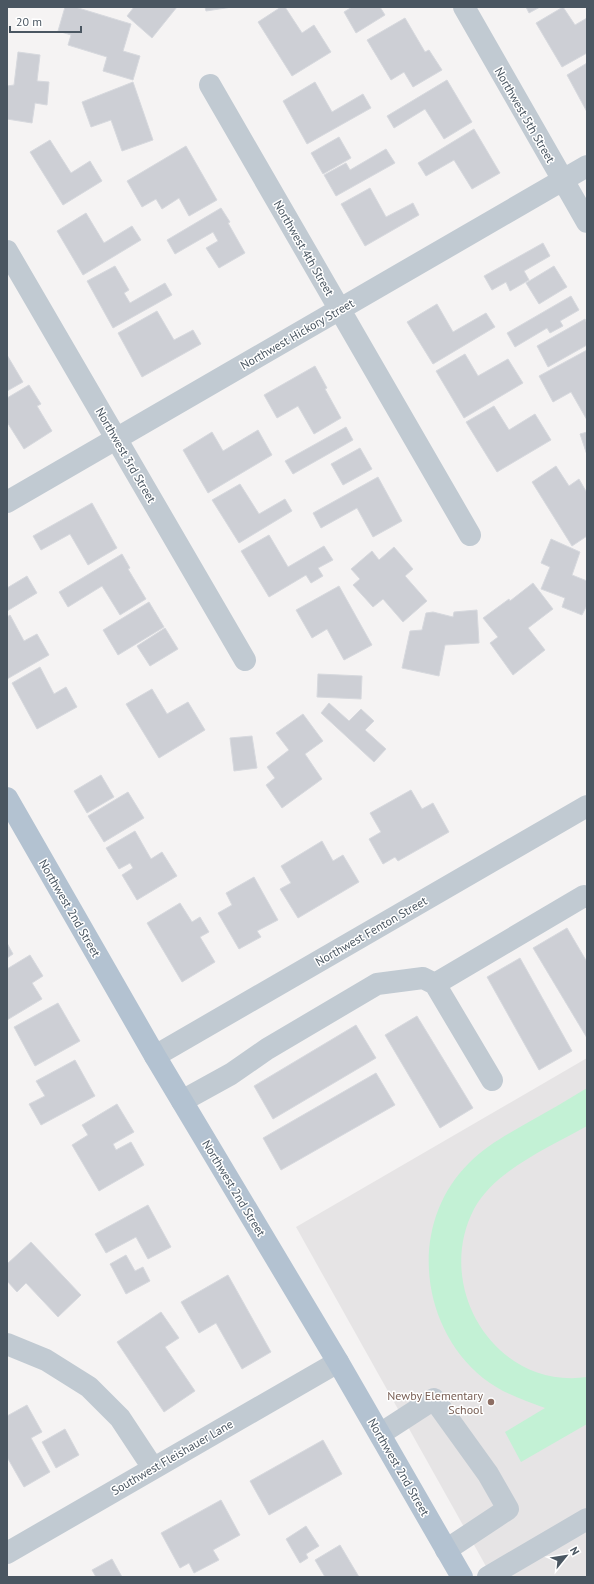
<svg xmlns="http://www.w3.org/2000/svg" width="594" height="1584" font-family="'PT Sans',sans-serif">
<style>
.education{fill:#e6e4e5}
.green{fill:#c3f1d5}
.building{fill:#cdcfd5;stroke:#d7d9de}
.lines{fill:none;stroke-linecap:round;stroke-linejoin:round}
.minor{stroke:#c1cad2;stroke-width:22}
.major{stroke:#b3c2d1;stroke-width:22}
.education-dot{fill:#8d6e63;stroke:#fff;stroke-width:1.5}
.labels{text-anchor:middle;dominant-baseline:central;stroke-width:3;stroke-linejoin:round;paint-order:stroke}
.street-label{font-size:12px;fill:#4a5661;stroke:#fff}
.education-label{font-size:12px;fill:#785e54;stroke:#fff;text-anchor:end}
</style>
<rect width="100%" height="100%" fill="#f5f3f3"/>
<path class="education" d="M587,1058V1577H492L296,1227Z"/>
<path class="green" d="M587,1088V1126C550,1147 495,1170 474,1209C433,1288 496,1390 587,1377V1424L521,1462L505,1432L545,1408C523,1400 502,1393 483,1378C418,1325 409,1222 469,1163C486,1146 506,1135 527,1123C547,1112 567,1100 587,1088Z"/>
<path class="building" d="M65,7H75L131,24L123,51L140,56L133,80L103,71L107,57L68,45L71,35L58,31Z
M134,7H177L152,38L127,16Z
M205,7H232L206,11Z
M281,7H285L302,33L314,25L331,52L292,76L258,22Z
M352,7H380L385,15L356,33L344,12Z
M526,7H540L529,13Z
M563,7L575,25L587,18V53L562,67L536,23Z
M405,18L425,52L429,50L442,70L413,87L404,72L391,80L367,40Z
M18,52L40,55L37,81L49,82L47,105L35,103L32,123L7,119V86L14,85Z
M587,63V112L567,75Z
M447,80L472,122L444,139L425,109L394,128L387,116Z
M133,82L153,140L122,151L111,120L91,127L82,102Z
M315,82L332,112L363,94L371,108L307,144L283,101Z
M474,129L500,173L472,189L454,160L426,176L418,163Z
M339,137L351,158L323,174L311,153Z
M50,140L71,173L90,161L102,181L63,205L30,152Z
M186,146L217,200L189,216L179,198L162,209L156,199L142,207L127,181Z
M386,149L395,163L336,196L324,175L346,163L350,170Z
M370,188L386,217L413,203L419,215L365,246L341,204Z
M221,208L230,222L228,223L245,253L219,268L206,248L218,241L213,232L175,254L167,240Z
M86,213L104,243L132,226L141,240L83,275L57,231Z
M543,243L550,256L524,271L529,280L510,291L506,282L492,290L484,276Z
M115,266L129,290L124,293L130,303L165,283L172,295L113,328L87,281Z
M554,266L567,287L539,304L526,283Z
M571,296L579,310L560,321L563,326L550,333L547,328L515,347L507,333Z
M437,304L453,332L486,313L495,327L433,364L407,322Z
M157,311L174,340L193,330L201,344L142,377L118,333Z
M585,319L587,324V345L548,367L537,346Z
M587,350V420L571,392L553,402L539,376Z
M465,354L478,376L508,359L523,383L464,418L436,371Z
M7,355L23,382L7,391Z
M315,366L327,388L325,389L341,418L314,434L298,406L277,418L264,395Z
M29,385L41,404L37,406L52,431L24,449L7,422V398Z
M494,406L509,430L535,414L551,440L497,472L466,422Z
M346,427L353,440L293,474L285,461Z
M258,430L272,455L208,493L183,450L212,432L223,451Z
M587,432V455L580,434Z
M360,448L372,469L343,485L331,464Z
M556,466L569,486L579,479L587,493V536L572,546L532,482Z
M378,477L402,521L373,537L357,508L321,528L313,513Z
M240,484L259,514L285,499L292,511L239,543L212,500Z
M92,503L117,548L88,565L70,534L41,550L33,536Z
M269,535L288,567L324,546L333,560L318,568L323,576L311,583L306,575L269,597L241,551Z
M551,539L580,552L572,575L587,581V605L582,615L562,607L565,598L541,589L550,567L541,563Z
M394,547L413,569L405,576L427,601L403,622L383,599L373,607L353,585L360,579L351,569L372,551L379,560Z
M122,554L130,568L128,569L146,599L120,615L102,586L68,607L59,592Z
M27,576L37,593L7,611V588Z
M533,583L553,609L528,628L545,650L513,675L490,643L498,637L483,618L509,599L510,601Z
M339,586L372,645L344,660L327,629L312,638L296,610Z
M149,602L164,627L118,655L103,630Z
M477,610L479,643L445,645L439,676L402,668L410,631L422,630L426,613L433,612L453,617L454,612Z
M10,615L24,641L37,634L49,655L7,679V617Z
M165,628L178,649L150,666L137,646Z
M40,667L54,694L66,687L77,707L37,729L12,683Z
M318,674L362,676L361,699L317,697Z
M152,689L167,714L188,702L205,730L159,758L126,704Z
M329,703L349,721L361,709L374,721L365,730L386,749L374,762L321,713Z
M303,714L323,741L305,754L322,779L282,808L266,785L275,778L267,767L289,750L276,733Z
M252,736L257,768L234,771L230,738Z
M101,775L114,797L87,813L74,791Z
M411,790L422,809L433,803L449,832L398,861L395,857L383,864L369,839L381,832L370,813Z
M128,792L144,818L104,842L88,816Z
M135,831L151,859L162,852L177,876L137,900L122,875L133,868L130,863L119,869L106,848Z
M322,841L333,861L343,855L359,882L298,918L280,889L291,883L281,866Z
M254,877L278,920L257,931L261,937L239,949L218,913L232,905L226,893Z
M180,903L192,922L200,917L209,932L200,937L215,962L182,982L147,923Z
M567,928L587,962V1038L533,948Z
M7,943L13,954L7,958Z
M30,955L43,976L32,983L42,999L7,1020V969Z
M520,958L572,1051L539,1070L487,977Z
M58,1003L80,1041L35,1066L14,1027Z
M417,1016L473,1108L440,1128L385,1035Z
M356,1025L376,1058L273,1119L254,1086Z
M75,1060L95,1096L41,1125L29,1104L45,1096L36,1081Z
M376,1073L395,1105L281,1170L263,1138Z
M117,1104L134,1132L113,1144L116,1150L131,1142L144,1165L99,1191L72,1145L88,1135L82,1125Z
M148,1205L171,1247L148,1259L136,1237L106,1253L95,1234Z
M31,1242L81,1295L58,1317L26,1283L17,1292L7,1281V1264Z
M126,1255L135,1271L143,1267L150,1281L126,1294L110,1264Z
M228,1275L271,1352L242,1369L216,1323L199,1333L181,1302Z
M161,1312L179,1338L165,1347L195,1391L164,1412L117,1342Z
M27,1405L42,1432L31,1438L50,1472L24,1487L7,1457V1416Z
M65,1429L79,1455L56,1468L42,1442Z
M323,1440L342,1474L269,1515L250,1481Z
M221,1500L240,1535L213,1550L219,1560L194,1573L189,1563L180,1568L161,1533Z
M306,1526L319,1546L306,1554L308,1558L300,1563L286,1539Z
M340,1545L359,1577H325L315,1560Z
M112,1559L122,1577H96L92,1570Z"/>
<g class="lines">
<path class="minor" d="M464,7L587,222
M210,85L470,535
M7,251L245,660
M7,502L587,166
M435,984L584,896L587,897
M155,1056L587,806
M182,1101L231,1074L267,1049L377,984L423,978L435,984L492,1080
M7,1344L46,1360L89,1387L120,1418L153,1468
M380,1434L434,1399L488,1474L508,1509L446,1550
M7,1553L338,1362
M488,1577L587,1519"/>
<path class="major" d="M7,798L155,1056L338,1362L462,1577"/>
</g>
<circle class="education-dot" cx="491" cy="1402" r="4"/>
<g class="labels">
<g class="street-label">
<text transform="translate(525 115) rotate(60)">Northwest 5th Street</text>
<text transform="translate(304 248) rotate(60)">Northwest 4th Street</text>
<text transform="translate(297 334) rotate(-30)">Northwest Hickory Street</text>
<text transform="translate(126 455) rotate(60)">Northwest 3rd Street</text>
<text transform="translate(70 908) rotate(60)">Northwest 2nd Street</text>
<text transform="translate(371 931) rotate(-30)">Northwest Fenton Street</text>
<text transform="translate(234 1188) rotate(59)">Northwest 2nd Street</text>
<text transform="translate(172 1457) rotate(-30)">Southwest Fleishauer Lane</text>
<text transform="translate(399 1467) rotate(60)">Northwest 2nd Street</text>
</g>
<g class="education-label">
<text x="483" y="1395">Newby Elementary<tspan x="483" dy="14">School</tspan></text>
</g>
</g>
<rect width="594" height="1584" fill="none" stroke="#4a5661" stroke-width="16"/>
<g transform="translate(566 1556) rotate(60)" stroke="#ffffff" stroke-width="3" paint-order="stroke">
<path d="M0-3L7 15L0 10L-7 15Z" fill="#4a5661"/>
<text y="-6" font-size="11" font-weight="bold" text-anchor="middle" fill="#4a5661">N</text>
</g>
<path d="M10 26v6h71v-6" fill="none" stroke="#4a5661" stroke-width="2"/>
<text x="16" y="26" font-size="12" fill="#4a5661" stroke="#ffffff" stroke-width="3" paint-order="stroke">20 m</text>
</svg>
